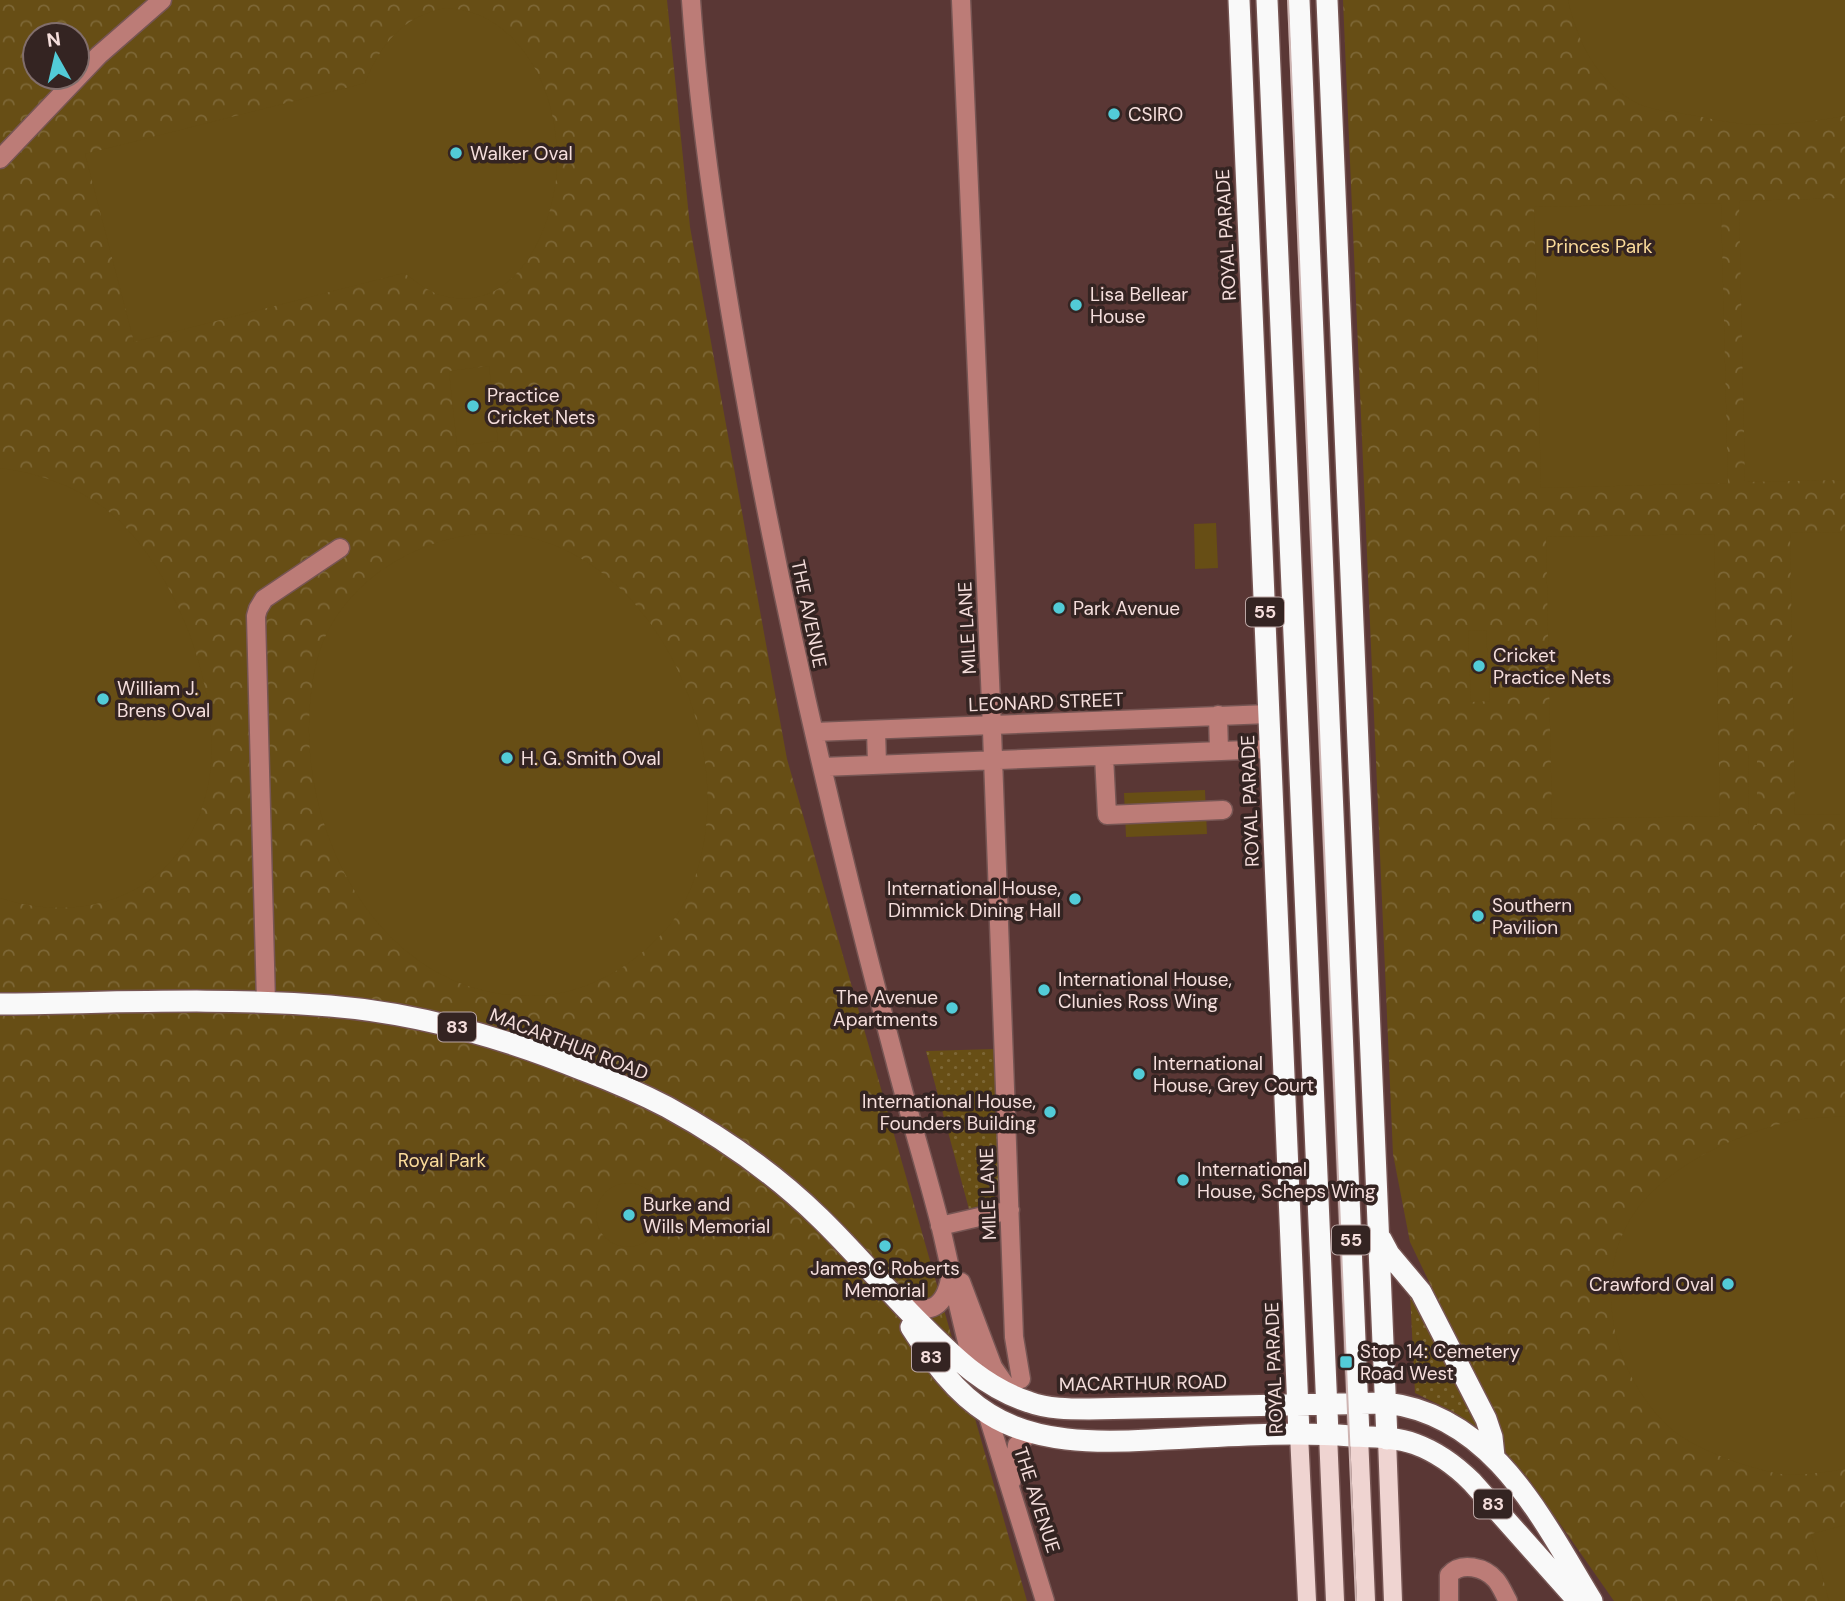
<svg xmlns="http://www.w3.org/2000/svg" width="1845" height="1601" font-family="'DM Sans',sans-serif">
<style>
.grass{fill:url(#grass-dots)}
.park{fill:url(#park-crowns);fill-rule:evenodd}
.garden{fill:#674e15}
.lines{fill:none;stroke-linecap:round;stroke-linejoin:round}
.minor-casing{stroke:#765553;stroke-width:21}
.major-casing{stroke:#765553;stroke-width:21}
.highway-casing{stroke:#765553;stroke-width:24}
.minor{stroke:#bc7c77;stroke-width:18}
.major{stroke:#efd4d1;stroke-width:18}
.highway{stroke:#f9f9f9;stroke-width:21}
.tram{stroke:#ceb4b2;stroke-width:2}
.poi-dot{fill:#52cbd7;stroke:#342422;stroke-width:2.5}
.labels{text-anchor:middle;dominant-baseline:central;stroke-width:7;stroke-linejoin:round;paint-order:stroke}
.shield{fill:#342422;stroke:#bba6a4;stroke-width:2}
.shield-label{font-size:18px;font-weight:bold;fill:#f5dedc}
.poi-label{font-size:19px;fill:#f5dedc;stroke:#342422;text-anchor:start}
.street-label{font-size:19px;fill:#f5dedc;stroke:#342422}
.park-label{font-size:19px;fill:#fbdb9a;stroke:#342422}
</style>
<defs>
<pattern id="grass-dots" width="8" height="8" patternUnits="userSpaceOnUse" patternTransform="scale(1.75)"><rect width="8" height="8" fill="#674e15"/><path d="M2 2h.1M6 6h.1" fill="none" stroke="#7d6736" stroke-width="1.8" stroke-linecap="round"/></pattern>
<pattern id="park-crowns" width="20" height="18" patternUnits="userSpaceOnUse" patternTransform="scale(1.75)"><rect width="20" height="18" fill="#674e15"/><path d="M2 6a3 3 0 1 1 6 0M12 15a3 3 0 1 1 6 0" fill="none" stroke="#7d6736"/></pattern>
</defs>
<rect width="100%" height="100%" fill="#5a3735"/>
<path class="grass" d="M995,1049L1000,1187L992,1202L969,1209L926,1051Z
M1410,1293L1478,1427V1428L1452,1411L1415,1393Z"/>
<path class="park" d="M0,0H667L690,227L787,759L1027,1601H0ZM35,35H77V77H35Z
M1343,0H1845V1601H1614L1528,1478L1500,1446L1491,1411L1410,1242L1393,1154Z"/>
<path class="garden" d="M1568,0H1845V116C1812,122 1777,126 1743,124C1724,122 1704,117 1685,114C1668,111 1648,110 1633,101C1596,80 1577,40 1568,0Z
M445,8C479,9 505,26 525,53C548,84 558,126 557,164C556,224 517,318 440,295C426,290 415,281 404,273L134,342L85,154L365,83C380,45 403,16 445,8Z
M1845,198V480L1745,482L1739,201Z
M1721,203L1728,483L1541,488L1534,207Z
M489,366L498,441L457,446L449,371Z
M0,468C37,473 73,485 103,507C174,561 224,692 209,780C191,885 97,929 0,898Z
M1216,523L1218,568L1195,569L1194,524Z
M1845,532V814L1795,815L1790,533Z
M488,533C501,534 515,534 528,537C670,570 748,772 686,899C673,926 651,947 627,964C600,983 565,996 531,996C393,997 311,858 309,733C309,698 313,658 330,627C362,570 425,537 488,533Z
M1714,534L1720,816L1552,819L1546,537Z
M1486,630L1490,701L1471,702L1468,631Z
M1749,754H1757V825H1748Z
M1205,790L1207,834L1126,837L1124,793Z
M1845,1116V1469C1827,1472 1793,1477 1776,1473C1747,1468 1690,1447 1669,1427C1641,1400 1621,1364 1614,1326C1608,1293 1610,1258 1626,1227C1654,1171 1733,1135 1792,1121C1809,1117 1828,1118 1845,1116Z
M596 1215a32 32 0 1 1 64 0a32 32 0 1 1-64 0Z
M1845,1525V1601H1829L1811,1534Z"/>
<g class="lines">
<g class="minor-casing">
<path id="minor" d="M691,0C700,129 720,257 743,385C783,612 836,837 895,1060C909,1115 926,1169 940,1224C952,1274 961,1325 976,1375
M961,0L991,703L1014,1337L1021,1379
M0,159L99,55L162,0
M1218,715L1219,751
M876,730L877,764
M814,732L1269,714
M1104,756L1107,815L1223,810
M822,767L1271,749
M266,1003L256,616L258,609L264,599L340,548
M940,1226L1010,1210
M961,1282L993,1367L1011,1393
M899,1302C926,1316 944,1310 950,1279
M987,1413L1045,1601
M1012,1480L1017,1445L1031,1432
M1449,1601V1575C1461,1561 1485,1567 1496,1580C1501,1586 1504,1594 1508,1601"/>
</g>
<g class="major-casing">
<path id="major" d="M1299,1434L1307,1601
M1328,1434L1335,1601
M1359,1436L1366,1601
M1387,1439L1393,1601"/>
</g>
<g class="highway-casing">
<path id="highway" d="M1239,0L1299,1434
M1267,0L1328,1434
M1299,0L1359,1436
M1327,0L1387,1439
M0,1004C109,1003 221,997 330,1006C417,1013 502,1037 583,1070C612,1081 640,1093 667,1107C722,1137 775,1174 820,1218C856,1253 889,1293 925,1328C956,1359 986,1388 1029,1402C1048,1409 1069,1409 1089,1409L1386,1403C1493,1415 1542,1519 1592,1601
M1381,1239L1389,1254L1421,1292L1486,1419L1492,1437L1494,1456
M911,1327C933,1361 954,1392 989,1414C1035,1443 1096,1443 1149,1440C1216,1437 1284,1431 1351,1436C1372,1437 1396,1437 1415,1444C1437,1452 1456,1466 1472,1482L1578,1601"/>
</g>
<use href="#minor" class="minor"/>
<use href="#major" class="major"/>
<use href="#highway" class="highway"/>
<path class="tram" d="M1288,0L1356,1601"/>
</g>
<g class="poi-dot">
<circle cx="1114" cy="114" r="7"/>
<circle cx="456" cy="153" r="7"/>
<circle cx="1076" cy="305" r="7"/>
<circle cx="473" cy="406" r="7"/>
<circle cx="1059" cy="608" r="7"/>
<circle cx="1479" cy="666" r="7"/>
<circle cx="103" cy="699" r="7"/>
<circle cx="507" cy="758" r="7"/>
<circle cx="1075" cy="899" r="7"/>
<circle cx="1478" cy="916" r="7"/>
<circle cx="1044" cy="990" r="7"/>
<circle cx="952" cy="1008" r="7"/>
<circle cx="1139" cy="1074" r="7"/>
<circle cx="1050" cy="1112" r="7"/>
<circle cx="1183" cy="1180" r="7"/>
<circle cx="629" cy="1215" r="7"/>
<circle cx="885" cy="1246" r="7"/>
<circle cx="1728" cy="1284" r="7"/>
<rect x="1339" y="1355" width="14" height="14" rx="3.5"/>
</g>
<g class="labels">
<g class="shield">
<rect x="1246" y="597.5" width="38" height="29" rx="5"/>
<rect x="438" y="1012.5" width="38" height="29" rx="5"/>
<rect x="1332" y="1225.5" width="38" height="29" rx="5"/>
<rect x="912" y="1342.5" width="38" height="29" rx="5"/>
<rect x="1474" y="1489.5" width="38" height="29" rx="5"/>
</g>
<g class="shield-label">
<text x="1265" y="612">55</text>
<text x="457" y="1027">83</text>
<text x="1351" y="1240">55</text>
<text x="931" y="1357">83</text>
<text x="1493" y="1504">83</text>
</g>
<g class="poi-label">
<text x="1128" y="114">CSIRO</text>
<text x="470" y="153">Walker Oval</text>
<text x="1090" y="294">Lisa Bellear<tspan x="1090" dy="22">House</tspan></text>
<text x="487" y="395">Practice<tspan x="487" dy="22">Cricket Nets</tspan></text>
<text x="1073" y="608">Park Avenue</text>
<text x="1493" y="655">Cricket<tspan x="1493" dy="22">Practice Nets</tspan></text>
<text x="117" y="688">William J.<tspan x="117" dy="22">Brens Oval</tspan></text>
<text x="521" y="758">H. G. Smith Oval</text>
<text x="1061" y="888" text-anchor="end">International House,<tspan x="1061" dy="22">Dimmick Dining Hall</tspan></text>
<text x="1492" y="905">Southern<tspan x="1492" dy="22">Pavilion</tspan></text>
<text x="1058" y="979">International House,<tspan x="1058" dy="22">Clunies Ross Wing</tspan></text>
<text x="938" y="997" text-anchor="end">The Avenue<tspan x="938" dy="22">Apartments</tspan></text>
<text x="1153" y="1063">International<tspan x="1153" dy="22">House, Grey Court</tspan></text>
<text x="1036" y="1101" text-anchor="end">International House,<tspan x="1036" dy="22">Founders Building</tspan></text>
<text x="1197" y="1169">International<tspan x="1197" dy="22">House, Scheps Wing</tspan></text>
<text x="643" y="1204">Burke and<tspan x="643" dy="22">Wills Memorial</tspan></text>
<text x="885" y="1268" text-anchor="middle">James C Roberts<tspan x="885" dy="22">Memorial</tspan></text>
<text x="1714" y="1284" text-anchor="end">Crawford Oval</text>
<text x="1360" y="1351">Stop 14: Cemetery<tspan x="1360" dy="22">Road West</tspan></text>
</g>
<g class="street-label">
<text transform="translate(1226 235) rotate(-93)">ROYAL PARADE</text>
<text transform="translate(809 614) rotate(78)">THE AVENUE</text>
<text transform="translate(967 628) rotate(-93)">MILE LANE</text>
<text transform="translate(1046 702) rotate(-2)">LEONARD STREET</text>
<text transform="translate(1250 801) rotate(-92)">ROYAL PARADE</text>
<text transform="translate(569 1044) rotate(21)">MACARTHUR ROAD</text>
<text transform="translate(988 1194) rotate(-92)">MILE LANE</text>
<text transform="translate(1274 1368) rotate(-92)">ROYAL PARADE</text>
<text transform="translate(1143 1383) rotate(-1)">MACARTHUR ROAD</text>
<text transform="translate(1037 1500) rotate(72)">THE AVENUE</text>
</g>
<g class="park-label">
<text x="1599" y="246">Princes Park</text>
<text x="442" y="1160">Royal Park</text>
</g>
</g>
<g transform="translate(56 56) rotate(352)"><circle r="33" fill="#342422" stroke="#816e6c" stroke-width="2"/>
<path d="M0-5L12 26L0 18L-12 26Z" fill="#52cbd7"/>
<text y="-10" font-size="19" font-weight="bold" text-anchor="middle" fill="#f5dedc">N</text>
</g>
</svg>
